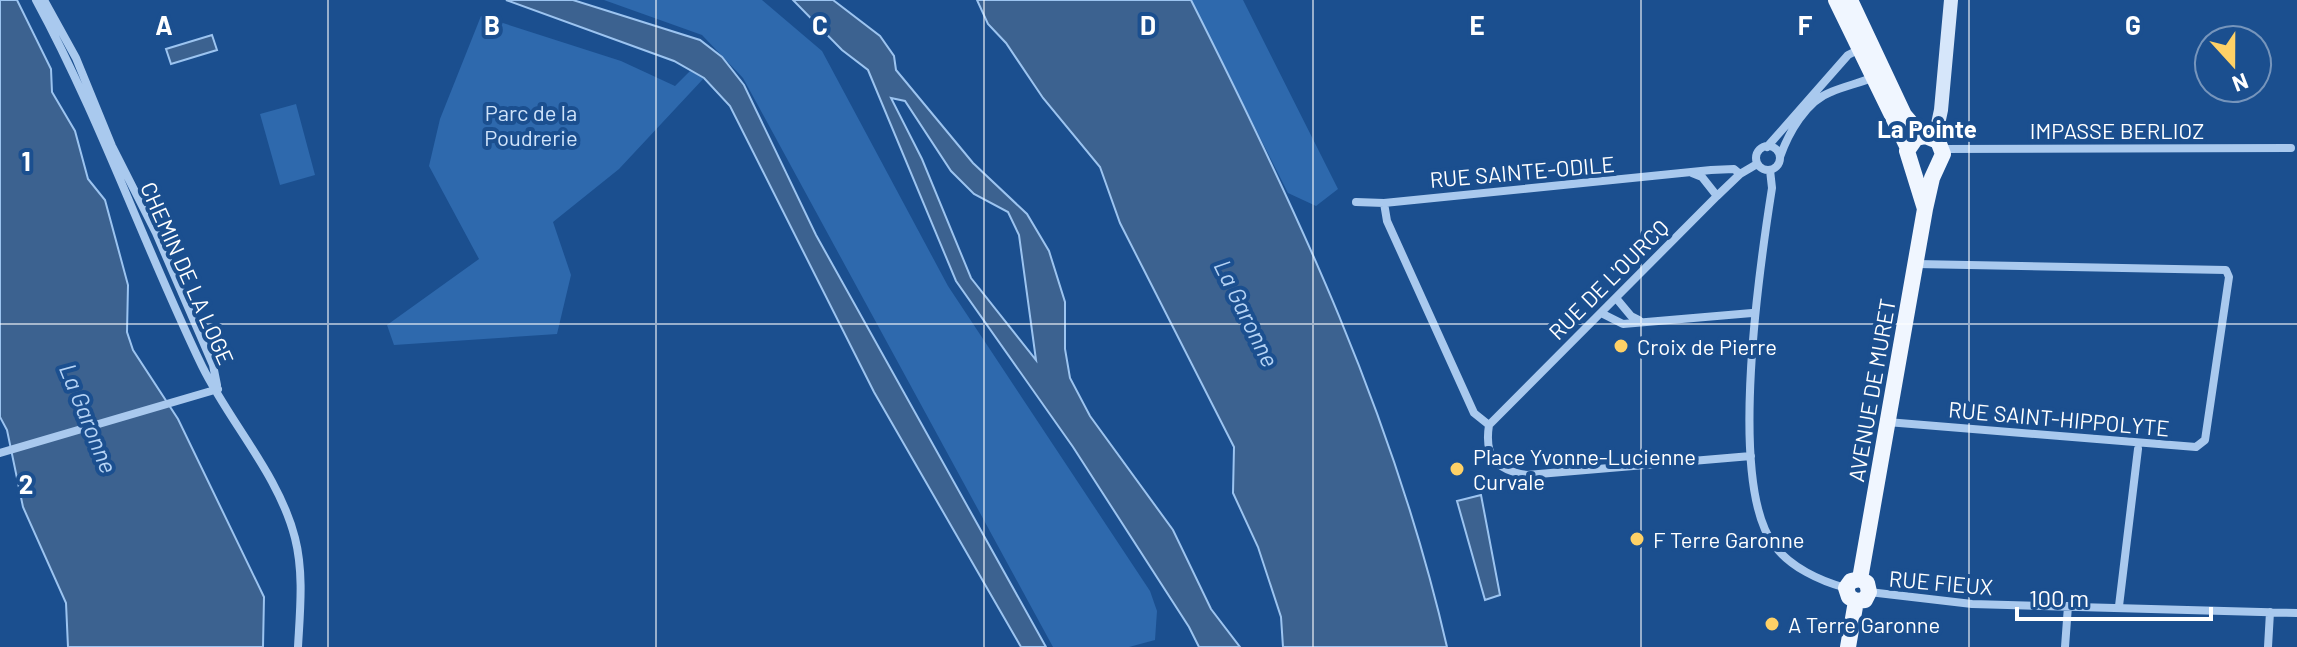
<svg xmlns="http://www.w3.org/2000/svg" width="2297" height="647" font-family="Barlow,sans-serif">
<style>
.green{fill:#2e69ad}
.water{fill:#3c6290;stroke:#9cc4f0;stroke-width:2;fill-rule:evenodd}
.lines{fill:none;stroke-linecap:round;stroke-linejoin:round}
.minor{stroke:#a9c9ee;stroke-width:8}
.secondary{stroke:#d6e6fa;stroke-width:14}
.primary{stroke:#f0f6ff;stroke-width:16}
.grid{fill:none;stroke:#fff;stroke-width:2;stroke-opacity:0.55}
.poi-dot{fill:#ffd166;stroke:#1b4f8f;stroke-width:3}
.labels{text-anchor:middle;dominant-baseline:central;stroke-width:8;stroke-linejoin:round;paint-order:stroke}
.park-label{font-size:22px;fill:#cfe3fa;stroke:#1b4f8f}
.street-label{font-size:22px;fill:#fff;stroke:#1b4f8f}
.poi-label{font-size:22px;fill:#fff;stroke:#1b4f8f;text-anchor:start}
.neighbourhood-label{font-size:24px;font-weight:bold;fill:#fff;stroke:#1b4f8f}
.water-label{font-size:24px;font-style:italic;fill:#b5d3f5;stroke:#1b4f8f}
.grid-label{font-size:26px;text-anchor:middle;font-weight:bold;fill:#fff;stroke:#1b4f8f;stroke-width:8;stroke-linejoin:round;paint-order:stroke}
</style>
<rect width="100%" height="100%" fill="#1b4f8f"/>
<path class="green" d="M604,0H762L822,51L948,286L1150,591L1157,611L1155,640L1129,647H1053L743,78L702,35Z
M1191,0H1243L1338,189L1316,206L1288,193Z
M481,16L621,61L675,86L690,71L704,78L619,169L553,222L571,275L557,334L394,345L387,325L479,259L429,166L440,119Z
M296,104L315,175L280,185L260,114Z"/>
<path class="water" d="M0,0H17L51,69L52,92L75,131L88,179L105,200L128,285L127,332L133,350L178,419L264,597L263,647H68L66,603L23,507L7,430L0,417Z
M506,0H573L700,40L722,57L744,85L816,235L1046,647H1021L874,392L730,106L704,78L674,61Z
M793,0H833L880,36L894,56L896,70L973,163L1027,214L1049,251L1065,302V349L1070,378L1090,416L1173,530L1211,609L1240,647H1199L1189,627L1073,447L956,281L868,70L842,50ZM891,98L905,101L951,171L974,194L1008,212L1019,235L1036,360L971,278L922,159Z
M977,0H1191C1297,210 1394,416 1447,647H1283L1281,617L1258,547L1233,493L1234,447L1120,223L1100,167L1043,98L1006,43L988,24Z
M212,35L217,50L171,64L166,49Z
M1481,495L1500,595L1485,600L1457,501Z"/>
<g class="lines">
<path class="minor" d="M36,0C100,118 144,246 202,366C230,423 279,475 295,538C304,573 300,611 298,647
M44,0L76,58L112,146L156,233L213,365L217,385
M1756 158a12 12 0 1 1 24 0a12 12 0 1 1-24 0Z
M1767,147L1848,55L1860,49
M1942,149L2291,148
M1780,157C1788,134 1806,101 1831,92C1845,86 1860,83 1874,77
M1770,170L1772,188C1760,264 1727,484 1774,545C1790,567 1820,581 1846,588
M1692,173L1702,177L1717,196
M1356,202L1384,203L1711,170L1734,169L1740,174
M1384,203L1387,221L1474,413L1489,425
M1616,298L1631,316L1639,320
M1601,313L1623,324L1752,313
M1887,422L2196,447L2205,440L2229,277L2226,270L1916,264
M1489,425L1717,196L1740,174L1757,164
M1489,425C1484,457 1496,470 1527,475L1751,456
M0,453L218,389
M1869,592L1972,604L2297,613
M2119,606L2138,449
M2065,647L2068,606
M2268,647L2270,612"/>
<path class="secondary" d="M1935,138L1941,110L1951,0"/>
<path class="primary" d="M1836,0L1908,148
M1850,0L1904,115L1922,136
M1860,579L1925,209L1932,178L1943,154L1938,141L1926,136L1916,138L1907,151L1925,209
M1856,601L1865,600L1869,592L1867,583L1860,579
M1856,601L1849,597L1846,588L1851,581L1860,579
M1848,647L1856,601"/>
</g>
<path class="grid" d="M328,0V647M656,0V647M984,0V647M1313,0V647M1641,0V647M1969,0V647M0,324H2297"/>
<g class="poi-dot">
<circle cx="1621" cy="346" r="8"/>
<circle cx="1457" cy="469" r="8"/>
<circle cx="1637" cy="539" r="8"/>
<circle cx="1772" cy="624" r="8"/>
</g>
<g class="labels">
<g class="park-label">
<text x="531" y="112">Parc de la<tspan x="531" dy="25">Poudrerie</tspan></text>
</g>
<g class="street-label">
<text x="2117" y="130">IMPASSE BERLIOZ</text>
<text transform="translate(1522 171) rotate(-5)">RUE SAINTE-ODILE</text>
<text transform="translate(188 273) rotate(66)">CHEMIN DE LA LOGE</text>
<text transform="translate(1608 279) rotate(-45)">RUE DE L'OURCQ</text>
<text transform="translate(1871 390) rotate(-80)">AVENUE DE MURET</text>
<text transform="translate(2059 418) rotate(5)">RUE SAINT-HIPPOLYTE</text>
<text transform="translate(1941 582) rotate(5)">RUE FIEUX</text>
</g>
<g class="poi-label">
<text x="1637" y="346">Croix de Pierre</text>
<text x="1473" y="456">Place Yvonne-Lucienne<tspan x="1473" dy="25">Curvale</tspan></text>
<text x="1653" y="539">F Terre Garonne</text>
<text x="1788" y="624">A Terre Garonne</text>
</g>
<g class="neighbourhood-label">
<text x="1927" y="128">La Pointe</text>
</g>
<g class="water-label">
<text transform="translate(1247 313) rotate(64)">La Garonne</text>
<text transform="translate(89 418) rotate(68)">La Garonne</text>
</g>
</g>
<g class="grid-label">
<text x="164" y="35">A</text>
<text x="492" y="35">B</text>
<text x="820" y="35">C</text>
<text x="1148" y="35">D</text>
<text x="1477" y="35">E</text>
<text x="1805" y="35">F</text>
<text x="2133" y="35">G</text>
<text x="26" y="171">1</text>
<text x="26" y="494">2</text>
</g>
<g transform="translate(2233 64) rotate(159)"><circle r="38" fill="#1b4f8f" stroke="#7695bc" stroke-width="2"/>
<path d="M0-6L14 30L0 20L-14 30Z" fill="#ffd166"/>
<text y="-12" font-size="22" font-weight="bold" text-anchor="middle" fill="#ffffff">N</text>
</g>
<path d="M2017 607v12h194v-12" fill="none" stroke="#ffffff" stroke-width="4"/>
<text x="2029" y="607" font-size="24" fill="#ffffff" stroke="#1b4f8f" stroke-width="6" paint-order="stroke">100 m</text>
</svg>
